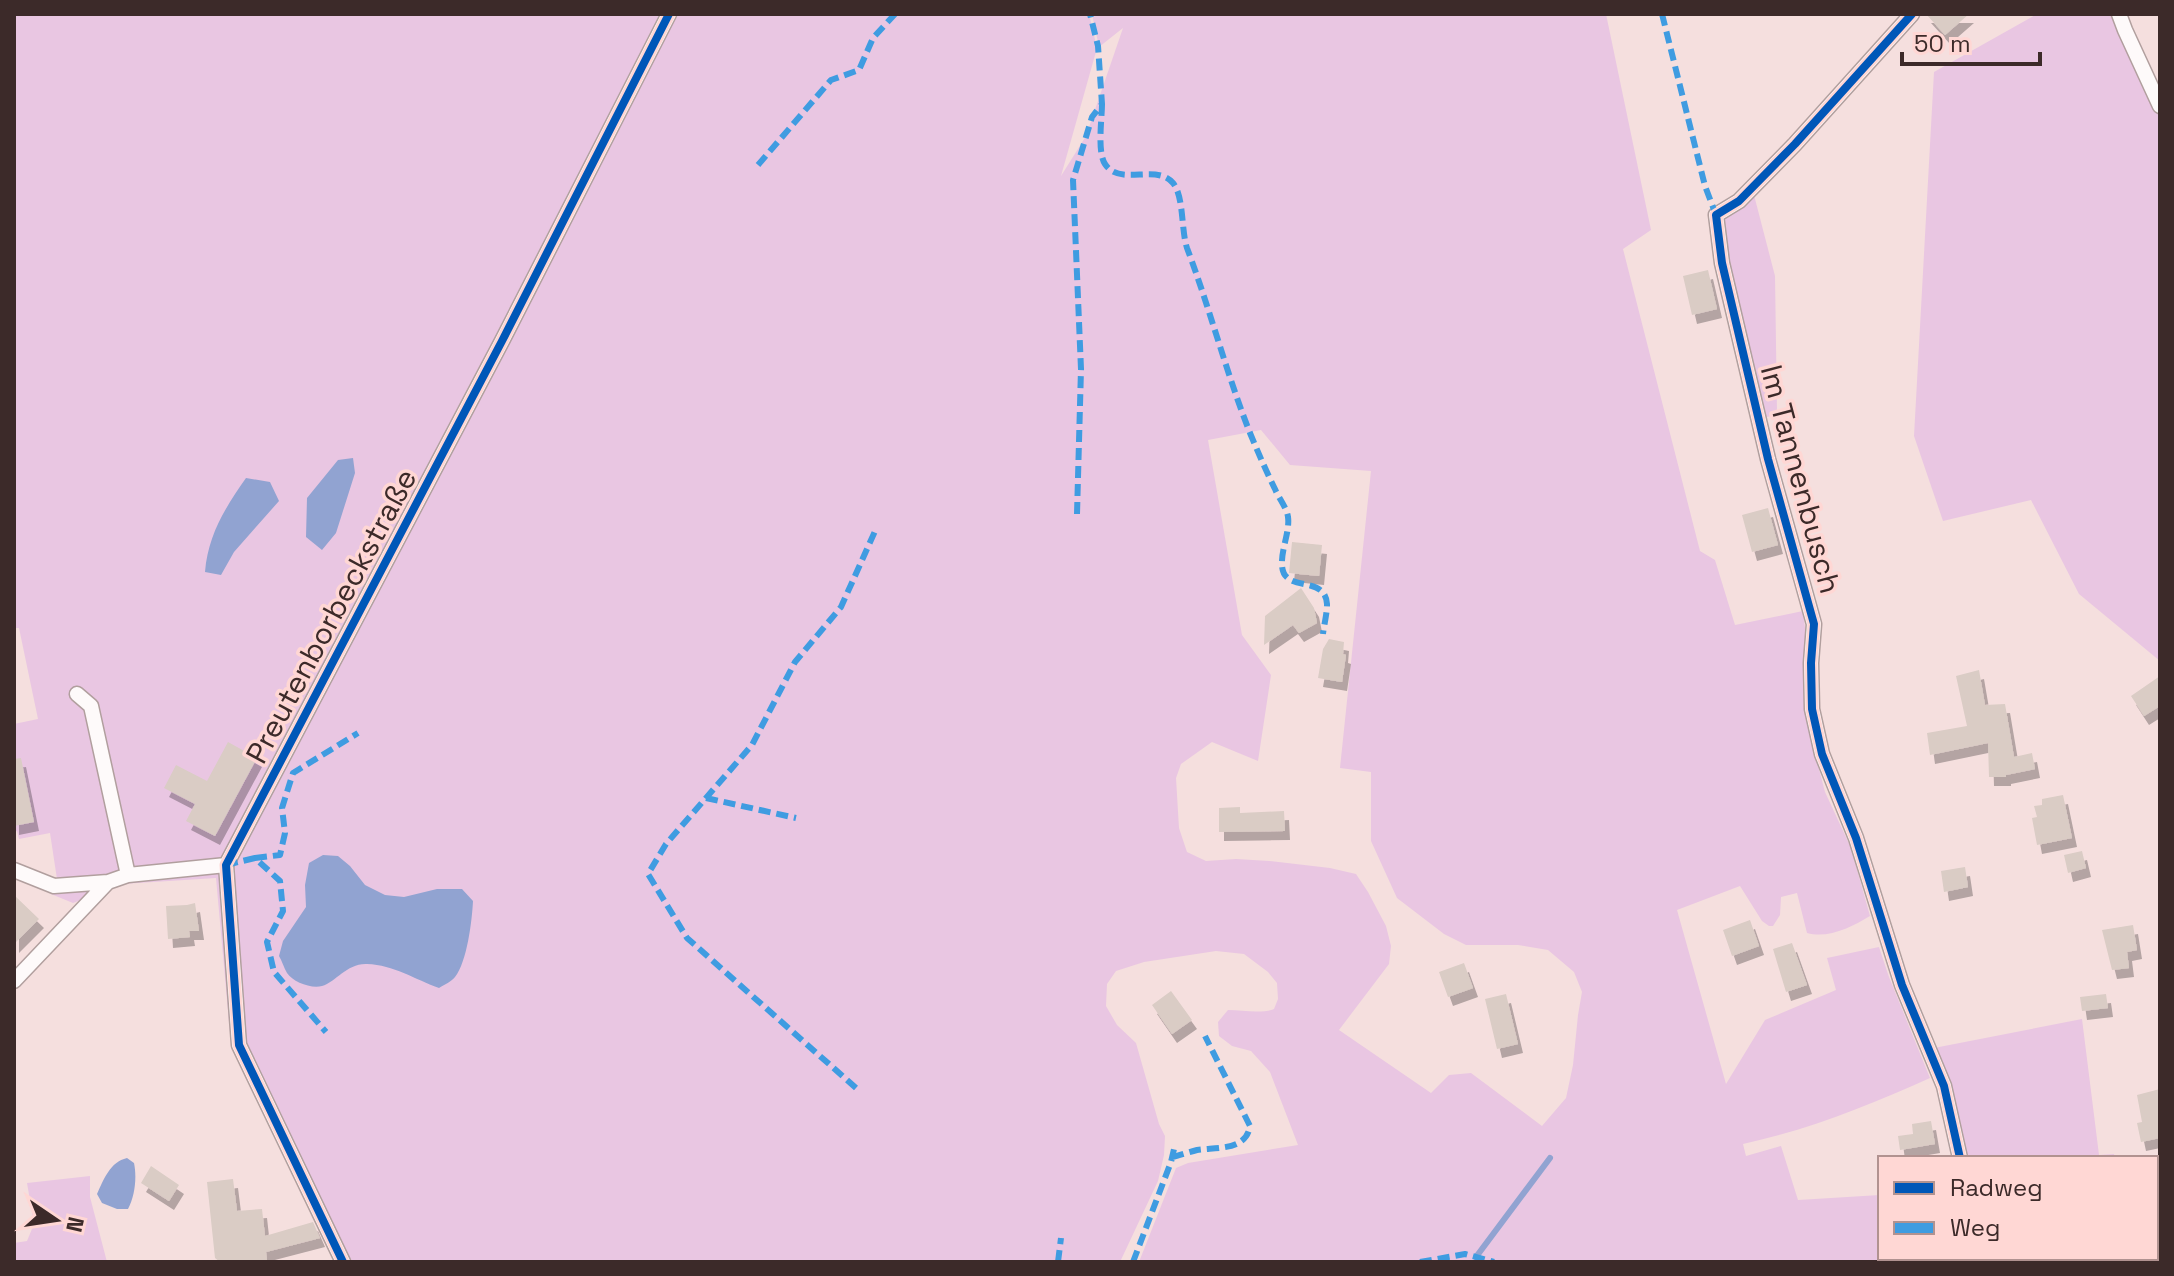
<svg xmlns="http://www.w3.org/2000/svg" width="2174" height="1276" font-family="'Space Grotesk',sans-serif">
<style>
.green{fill:#e9c6e2;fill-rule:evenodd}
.water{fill:#91a3d1}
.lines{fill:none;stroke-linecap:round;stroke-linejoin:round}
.stream{stroke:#91a3d1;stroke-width:6}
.building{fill:#daccc5;filter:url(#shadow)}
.street-casing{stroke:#b19f9e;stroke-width:17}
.street{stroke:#fefafa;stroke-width:14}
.quiet{stroke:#3f9ce1;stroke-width:6;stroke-dasharray:12 6;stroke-linecap:butt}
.cycleway-casing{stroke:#ffd7d4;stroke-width:13}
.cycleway{stroke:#0057b8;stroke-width:8}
.labels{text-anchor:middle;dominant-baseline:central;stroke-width:7;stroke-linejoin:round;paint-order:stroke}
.street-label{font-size:30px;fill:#3c2a29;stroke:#ffd7d4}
</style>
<defs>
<filter id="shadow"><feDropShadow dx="5" dy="9" stdDeviation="0" flood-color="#0004"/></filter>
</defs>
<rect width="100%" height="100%" fill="#f5dfde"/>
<path class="green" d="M14,14H1089L1097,48L1061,176L1086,136L1123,28L1099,47L1092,14H1606L1651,230L1623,249L1700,551L1715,560L1735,625L1803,611L1805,628V695L1808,727L1825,792L1851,848L1870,916C1852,927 1828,939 1807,933L1797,893L1781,897L1780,915L1773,926H1769L1762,921L1740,886L1677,910L1726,1084L1765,1020L1836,990L1827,958L1879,947L1889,977L1930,1078C1870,1105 1808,1130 1743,1144L1746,1156L1781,1146L1798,1200L1880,1195V1258H2156V1185H2160V1262H1139L1176,1168L1188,1163L1298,1145L1270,1072L1251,1051L1232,1046L1219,1036L1218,1022L1228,1010C1243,1010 1260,1014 1274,1009L1278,999L1277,983L1268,972L1244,954L1216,951L1144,962L1116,971L1107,984L1106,1006L1117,1025L1136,1043L1159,1124L1165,1136L1164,1155L1158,1181L1120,1262H340L231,1044L216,878L122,884L73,903L51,894L57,879L50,833L19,839L17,831L14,832V724L38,719L19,628H14ZM1261,430L1290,465L1371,471L1340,768L1371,772V841L1397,898L1444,934L1466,945H1518L1548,950L1574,972L1582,992L1578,1015L1573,1065L1566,1098L1542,1126L1471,1073L1449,1075L1431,1093L1339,1030L1389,964L1391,946L1386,926L1368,892L1356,874L1330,868L1269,861L1236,859L1206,861L1187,852L1179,828L1176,778L1181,764L1212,742L1258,761L1271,675L1242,635L1208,440Z
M2037,14H2116L2121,32L2160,116V661L2079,594L2031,500L1943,521L1914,436L1934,72Z
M1754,195L1775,276L1777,412L1773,416L1759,418L1719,216Z
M2082,1019L2099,1155L2114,1154L2115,1158H1957L1934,1048Z
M90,1176V1197L107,1262H14V1243L27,1241L34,1224L27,1183Z"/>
<path class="water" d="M353,458L355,473L336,533L322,550L306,537L307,498L338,460Z
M246,478L270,482L279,501L234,552L221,575L205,572C208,535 225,508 246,478Z
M323,855L338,856L350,866L365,885L385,895L404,897L437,889H462L473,901C472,921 467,962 455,977C452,981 444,985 439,988C414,979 394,965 367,964C347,963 336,982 322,986C311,989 293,982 287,973C284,968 282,961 279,956L283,941L306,907L305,885L309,863Z
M127,1158L134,1163C137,1177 135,1196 128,1209H117L102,1203L97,1194C104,1179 110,1162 127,1158Z"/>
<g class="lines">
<path class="stream" d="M1476,1257L1550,1158"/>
</g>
<path class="building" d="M1926,14H1969L1945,35Z
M1708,270L1717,309L1692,315L1683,276Z
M1768,508L1778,545L1752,552L1742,515Z
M1292,542L1322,545L1319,576L1289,573Z
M1301,588L1314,608L1317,623L1299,633L1293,625L1264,645L1265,616Z
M1329,639L1344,642L1343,654L1346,655L1342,682L1318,678L1323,649Z
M1979,670L1985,705L2005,704L2014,757L2032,753L2035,769L2006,775V777H1989L1988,743L1930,755L1927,733L1967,726L1956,676Z
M2160,676V706L2144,716L2131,696Z
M228,742L257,758L215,836L186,821L195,804L164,788L176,765L207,781Z
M21,758L34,822L14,826V759Z
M2063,795L2072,838L2037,845L2032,818L2037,817L2034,806L2042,805V799Z
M1240,807V813L1284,811L1285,831L1219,832V808Z
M2082,851L2086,868L2068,873L2064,855Z
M1965,867L1968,887L1944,892L1941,871Z
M14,895L39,919L14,944Z
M195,903L199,931H189L190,937L168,939L166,906L187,905Z
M1750,920L1759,946L1732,956L1723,930Z
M2133,925L2137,950L2127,952L2129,968L2112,970L2102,930Z
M1792,943L1807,985L1786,992L1773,949Z
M1464,963L1473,988L1448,997L1439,972Z
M1171,991L1192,1020L1172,1034L1152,1005Z
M1506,994L1518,1044L1497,1049L1485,999Z
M2106,994L2108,1008L2082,1011L2080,997Z
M2160,1089V1138L2141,1142L2137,1123L2142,1122L2137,1095Z
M1931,1121L1935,1144L1900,1150L1898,1136L1913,1134L1912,1124Z
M151,1166L179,1185L169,1201L141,1183Z
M233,1179L237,1211L262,1209L265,1236L313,1222L320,1238L266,1252L267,1260L220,1262L215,1258L207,1182Z"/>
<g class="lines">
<g class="street-casing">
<path id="street" d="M1912,14L1795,144L1739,201L1716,215L1722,263L1768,459L1814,624L1811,663L1812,709L1822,754L1856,838L1902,985L1944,1086L1960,1158
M2119,14L2125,30L2160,106
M77,694L91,706L128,875
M14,870L54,886L108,882L128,875L226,865
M14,981L108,882
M1976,1258L1977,1262
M343,1262L239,1045L226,865L502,341L669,14"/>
</g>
<use href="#street" class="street"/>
<path class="quiet" d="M1662,14L1705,186L1716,215
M1102,104C1102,118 1097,152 1105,164C1120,187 1156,163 1173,183C1184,196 1181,230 1187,248C1210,309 1226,372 1250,433C1258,452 1266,471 1275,489C1278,497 1287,508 1288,517C1290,531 1281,550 1282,565C1283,594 1325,574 1327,604C1327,614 1324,625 1323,634
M758,165L831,80L859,70L873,38L895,14
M1077,514L1081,369L1073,180L1092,117L1102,104L1098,46L1090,14
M706,798L796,818
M255,858L280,855L285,833L282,808L293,773L358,733
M226,865L255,858L280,881L283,911L267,942L274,972L326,1032
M856,1088L687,938L648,874L666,844L752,745L795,662L841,607L876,529
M1172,1157C1180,1155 1189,1152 1197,1150C1217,1147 1246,1151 1250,1126L1205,1036
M1058,1262L1061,1238
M1133,1262L1171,1162L1174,1149
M1420,1262L1465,1254L1494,1262"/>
<g class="cycleway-casing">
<path id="cycleway" d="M1912,14L1795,144L1739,201L1716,215L1722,263L1768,459L1814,624L1811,663L1812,709L1822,754L1856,838L1902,985L1944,1086L1960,1158
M343,1262L239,1045L226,865L502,341L669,14"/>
</g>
<use href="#cycleway" class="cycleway"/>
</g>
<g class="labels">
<g class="street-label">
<text transform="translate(1801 479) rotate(75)">Im Tannenbusch</text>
<text transform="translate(331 616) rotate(-62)">Preutenborbeckstraße</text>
</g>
</g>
<rect width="2174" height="1276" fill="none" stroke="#3c2a29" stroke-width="32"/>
<rect x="1878" y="1156" width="280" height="104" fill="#ffd7d4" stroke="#b19290" stroke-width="2"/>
<rect x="1894" y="1182" width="40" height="12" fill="#0057b8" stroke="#b19290" stroke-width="2"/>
<text x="1950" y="1196" font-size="24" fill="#3c2a29">Radweg</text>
<rect x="1894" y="1222" width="40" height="12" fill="#3f9ce1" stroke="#b19290" stroke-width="2"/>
<text x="1950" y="1236" font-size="24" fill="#3c2a29">Weg</text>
<g transform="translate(56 1220) rotate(103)" stroke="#ffd7d4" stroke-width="6" paint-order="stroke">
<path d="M0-6L14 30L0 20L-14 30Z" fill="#3c2a29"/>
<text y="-12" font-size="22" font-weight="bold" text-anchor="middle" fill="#3c2a29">N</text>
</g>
<path d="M1902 52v12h138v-12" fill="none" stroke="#3c2a29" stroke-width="4"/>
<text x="1914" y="52" font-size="24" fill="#3c2a29" stroke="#ffd7d4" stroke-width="6" paint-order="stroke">50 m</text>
</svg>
